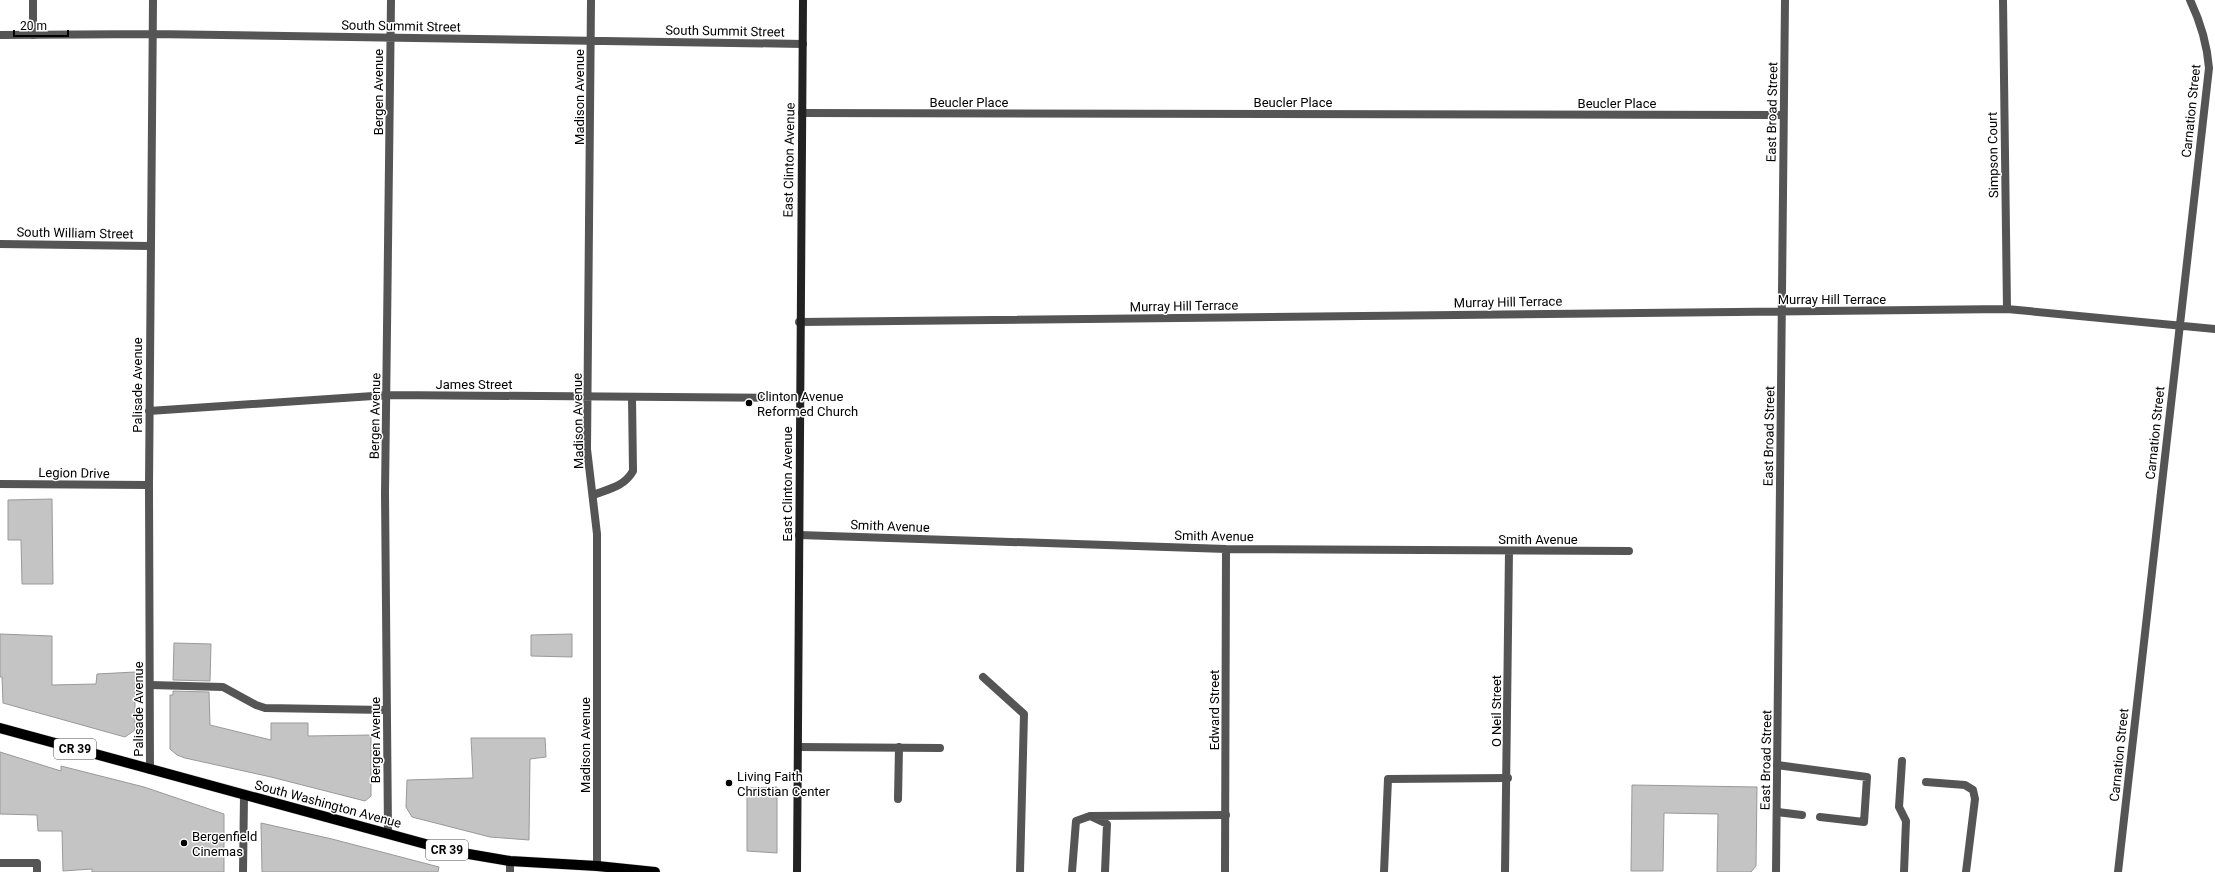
<svg xmlns="http://www.w3.org/2000/svg" width="2215" height="872" font-family="Roboto,sans-serif">
<style>
.building{fill:#c4c4c4;stroke:#999}
.lines{fill:none;stroke-linecap:round;stroke-linejoin:round}
.primary-casing{stroke:#dbdbdb;stroke-width:11}
.lane{stroke:#555;stroke-width:8}
.street{stroke:#555;stroke-width:8}
.secondary{stroke:#222;stroke-width:8}
.primary{stroke:#000;stroke-width:10}
.poi-dot{fill:#000;stroke:#fff;stroke-width:1.5}
.labels{text-anchor:middle;dominant-baseline:central;stroke-width:3;stroke-linejoin:round;paint-order:stroke}
.shield{fill:#fff;stroke:#4c4c4c;stroke-width:1}
.shield-label{font-size:12px;font-weight:bold;fill:#000}
.street-label{font-size:13px;fill:#000;stroke:#fff}
.poi-label{font-size:13px;fill:#000;stroke:#fff;text-anchor:start}
</style>
<rect width="100%" height="100%" fill="#fff"/>
<path class="building" d="M52,499L53,584H22L21,540H8V500Z
M0,634L52,636V685L96,684L97,674L135,672V730L125,737L3,703L2,677H0Z
M572,634V657L531,656V635Z
M174,643L211,644L210,681L173,680Z
M173,691L209,692L210,725L271,740V723H308V736L371,735V796L365,801L271,777L185,758L177,755L170,749V695H173Z
M471,738H545L546,757L530,759L529,840L490,837L412,817L406,807L407,780L473,778Z
M0,752L61,771V766L144,787L224,814V872H92V869L63,871L62,831H38L37,815L0,814Z
M1632,785L1757,787L1756,866L1751,872H1717L1718,814L1664,813L1663,871H1631Z
M777,787V853L747,851V788Z
M261,823L332,839L439,867L438,872H262Z"/>
<g class="lines">
<g class="primary-casing">
<path id="primary" d="M0,728L451,851L510,861L597,866L655,872"/>
</g>
<path class="lane" d="M33,35V0
M593,495C608,489 624,487 633,471L632,397
M983,677L1024,714L1020,872
M150,685L223,687L256,705L265,708L386,710
M798,747L940,748
M1902,761L1899,807L1906,821L1904,872
M1777,765L1867,777L1864,822L1820,817
M1926,782L1965,785L1973,790L1975,799L1966,872
M898,799L899,747
M1777,812L1802,815
M1090,816L1226,815
M0,863H37V872
M1072,872L1076,821L1090,816L1107,824L1105,872
M1384,872L1388,779L1508,778"/>
<path class="street" d="M591,0L587,449L597,534V866
M2003,0L2007,309
M0,35L153,34L803,44
M802,113L1783,115
M0,244L150,246
M799,322L2007,309L2215,329
M149,411L388,395L800,398
M0,484L149,485
M799,535L1226,549L1629,551
M150,770L149,485L153,0
M388,833L385,493L391,0
M243,872L244,796
M510,872V861
M1225,872L1226,549
M1505,872L1509,551
M1776,872L1785,0
M2118,872L2209,68C2207,43 2201,23 2190,0"/>
<path class="secondary" d="M797,872L803,0"/>
<use href="#primary" class="primary"/>
</g>
<g class="poi-dot">
<circle cx="749" cy="403" r="4"/>
<circle cx="729" cy="783" r="4"/>
<circle cx="184" cy="843" r="4"/>
</g>
<g class="labels">
<g class="shield">
<rect x="54" y="739" width="42" height="20" rx="3"/>
<rect x="426" y="840" width="42" height="20" rx="3"/>
</g>
<g class="shield-label">
<text x="75" y="749">CR 39</text>
<text x="447" y="850">CR 39</text>
</g>
<g class="street-label">
<text transform="translate(401 26) rotate(1)">South Summit Street</text>
<text transform="translate(725 31) rotate(1)">South Summit Street</text>
<text transform="translate(378 92) rotate(-90)">Bergen Avenue</text>
<text transform="translate(579 97) rotate(-90)">Madison Avenue</text>
<text x="969" y="102">Beucler Place</text>
<text x="1293" y="102">Beucler Place</text>
<text x="1617" y="103">Beucler Place</text>
<text transform="translate(2191 111) rotate(-84)">Carnation Street</text>
<text transform="translate(1772 112) rotate(-89)">East Broad Street</text>
<text transform="translate(1993 155) rotate(-91)">Simpson Court</text>
<text transform="translate(789 160) rotate(-89)">East Clinton Avenue</text>
<text transform="translate(75 233) rotate(1)">South William Street</text>
<text x="1832" y="299">Murray Hill Terrace</text>
<text transform="translate(1508 302) rotate(-1)">Murray Hill Terrace</text>
<text transform="translate(1184 306) rotate(-1)">Murray Hill Terrace</text>
<text x="474" y="384">James Street</text>
<text transform="translate(137 385) rotate(-90)">Palisade Avenue</text>
<text transform="translate(375 416) rotate(-89)">Bergen Avenue</text>
<text transform="translate(578 421) rotate(-91)">Madison Avenue</text>
<text transform="translate(2155 433) rotate(-84)">Carnation Street</text>
<text transform="translate(1769 436) rotate(-89)">East Broad Street</text>
<text transform="translate(74 473) rotate(1)">Legion Drive</text>
<text transform="translate(787 484) rotate(-90)">East Clinton Avenue</text>
<text transform="translate(890 526) rotate(2)">Smith Avenue</text>
<text transform="translate(1214 536) rotate(1)">Smith Avenue</text>
<text x="1538" y="539">Smith Avenue</text>
<text transform="translate(138 709) rotate(-90)">Palisade Avenue</text>
<text transform="translate(1214 710) rotate(-90)">Edward Street</text>
<text transform="translate(1496 711) rotate(-90)">O Neil Street</text>
<text transform="translate(375 740) rotate(-90)">Bergen Avenue</text>
<text transform="translate(585 745) rotate(-90)">Madison Avenue</text>
<text transform="translate(2119 755) rotate(-84)">Carnation Street</text>
<text transform="translate(1766 760) rotate(-89)">East Broad Street</text>
<text transform="translate(328 804) rotate(15)">South Washington Avenue</text>
</g>
<g class="poi-label">
<text x="757" y="396">Clinton Avenue<tspan x="757" dy="15">Reformed Church</tspan></text>
<text x="737" y="776">Living Faith<tspan x="737" dy="15">Christian Center</tspan></text>
<text x="192" y="836">Bergenfield<tspan x="192" dy="15">Cinemas</tspan></text>
</g>
</g>
<path d="M14 30v6h54v-6" fill="none" stroke="#000000" stroke-width="2"/>
<text x="20" y="30" font-size="12" fill="#000000" stroke="#ffffff" stroke-width="3" paint-order="stroke">20 m</text>
</svg>
